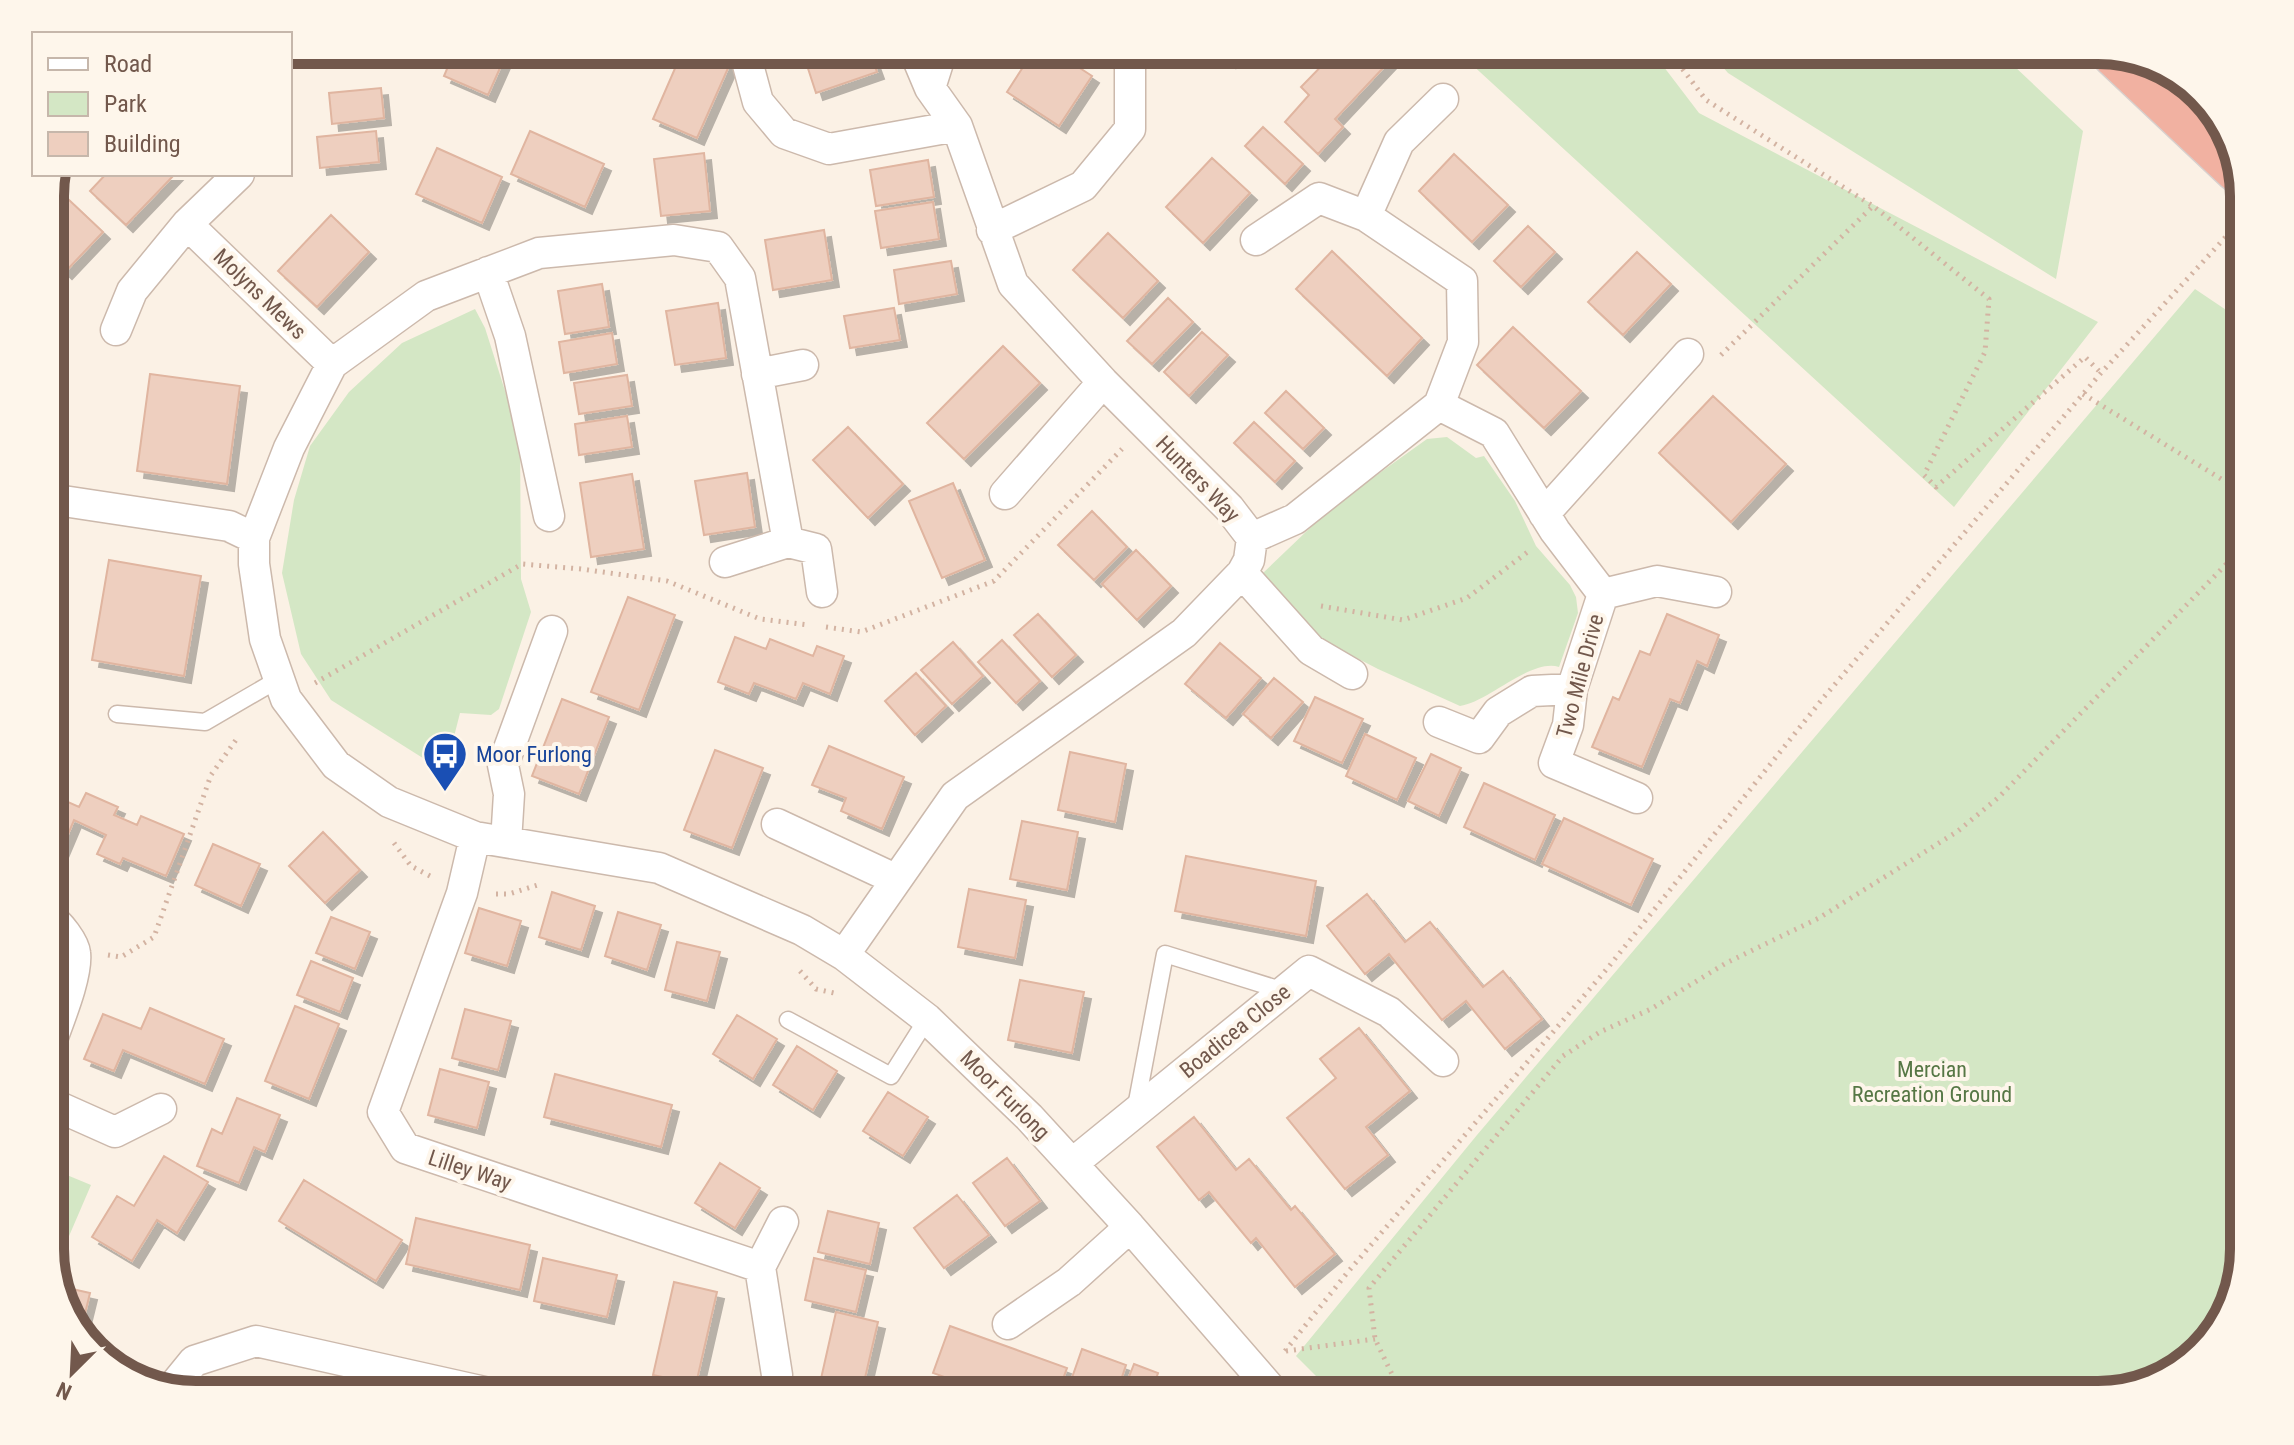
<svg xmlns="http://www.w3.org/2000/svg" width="2294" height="1445" font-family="'Roboto Condensed',sans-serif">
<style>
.green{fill:#d4e7c5}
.building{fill:#eecfbf;stroke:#e0b5a0;stroke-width:2;filter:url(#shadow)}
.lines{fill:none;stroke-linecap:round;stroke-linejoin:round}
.service-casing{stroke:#ccb9ac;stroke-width:19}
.minor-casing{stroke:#ccb9ac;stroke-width:33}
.motorway-casing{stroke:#d8d0cd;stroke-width:47}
.path{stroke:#d3b3a2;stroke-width:5;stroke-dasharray:2 6;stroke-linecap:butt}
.service{stroke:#fff;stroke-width:16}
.minor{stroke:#fff;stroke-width:30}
.motorway{stroke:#f1b1a1;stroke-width:44}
.labels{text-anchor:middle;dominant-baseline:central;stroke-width:8;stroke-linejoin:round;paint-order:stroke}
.street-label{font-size:22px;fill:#72584c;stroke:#fef6eb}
.transit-label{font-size:22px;fill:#164399;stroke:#fef6eb;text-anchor:start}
.park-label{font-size:22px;fill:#567745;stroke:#fef6eb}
.rim{fill:none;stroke:#72584c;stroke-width:10}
</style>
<defs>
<filter id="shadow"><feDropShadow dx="7" dy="7" stdDeviation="0" flood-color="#0004"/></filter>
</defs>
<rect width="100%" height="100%" fill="#fbf1e5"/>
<path class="green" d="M1456,50H1651L1699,113L2098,322L1954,507Z
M1708,50H1997L2083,131L2056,279L1728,73Z
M2195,289L2244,322V1250L2220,1330L2171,1376L2099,1395H1335L1296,1356L1477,1135Z
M475,309L485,328L520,438L521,579L531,612L499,709L491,715L460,713L445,772L331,700L301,654L282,573L294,500L310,446L349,392L402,343Z
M1447,437L1476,458L1484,456L1515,501L1536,546L1570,585L1576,597L1578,613L1559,667C1531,658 1487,703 1460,706L1378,669L1324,641L1303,627L1272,591L1270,581L1263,573L1332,507L1427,439Z
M50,1168L91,1185L57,1264L52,1262L50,1258Z"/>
<path class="building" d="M455,50H508L488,95L444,76Z
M683,50H718L733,57L697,138L653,119Z
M802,50H869L877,72L816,93Z
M1034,50H1052L1092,76L1059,126L1007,92Z
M1220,50H1243L1229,61Z
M1337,50H1400L1335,119L1343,127L1318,154L1285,122L1309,95L1301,87Z
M381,88L384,118L332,124L329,93Z
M1263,127L1303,164L1285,184L1245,146Z
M376,131L379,162L320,168L317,137Z
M530,131L604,164L585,207L511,174Z
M437,148L502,177L482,223L416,194Z
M704,153L710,211L661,216L654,159Z
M1454,154L1508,205L1472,242L1419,191Z
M1212,158L1250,193L1203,243L1166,207Z
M928,160L934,197L876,206L870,170Z
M106,174H175L126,225L90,191Z
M68,199L103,232L65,272L50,258V218Z
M933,202L939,239L881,248L875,211Z
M331,215L369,252L317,307L278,271Z
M1528,226L1555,252L1521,287L1494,261Z
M824,230L832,280L773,290L765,240Z
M1108,233L1158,281L1123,318L1073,270Z
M1332,251L1422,338L1387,376L1296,289Z
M1637,252L1671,284L1623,335L1588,302Z
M951,261L957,294L899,304L894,270Z
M602,284L609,327L565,334L558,291Z
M1168,298L1193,322L1152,364L1127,341Z
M718,303L726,358L675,365L666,311Z
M894,308L900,340L850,348L844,316Z
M1513,327L1581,391L1544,428L1477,365Z
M1202,332L1228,355L1189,396L1164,372Z
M612,333L617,364L564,373L559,342Z
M1003,346L1040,383L964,459L927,423Z
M150,374L240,386L227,484L137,471Z
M627,375L632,406L579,414L574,383Z
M1286,391L1324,428L1303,449L1265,413Z
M1713,396L1786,464L1731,522L1659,453Z
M627,416L632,447L579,455L575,424Z
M1254,422L1295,461L1275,482L1234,443Z
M848,427L903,484L868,518L813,460Z
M747,473L755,527L704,535L695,481Z
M632,474L644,549L591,557L580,483Z
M953,483L985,560L942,578L909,501Z
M1092,511L1127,547L1094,580L1058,545Z
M1136,550L1171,586L1137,620L1102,584Z
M109,560L201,576L184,676L92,660Z
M628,597L675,615L639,710L591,692Z
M1038,614L1076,655L1052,677L1014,635Z
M1667,614L1719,635L1707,666L1697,661L1680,703L1670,699L1642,767L1592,747L1613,697L1619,700L1640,651L1650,655Z
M735,637L766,649L770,639L813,656L817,646L844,656L830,694L803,683L796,699L754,683L749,694L718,682Z
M1002,640L1040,681L1016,703L978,662Z
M953,642L983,676L952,704L921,670Z
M1220,643L1261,678L1226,718L1185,684Z
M916,673L946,706L915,735L885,701Z
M1274,678L1303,702L1271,738L1243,714Z
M1315,697L1363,719L1342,763L1294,741Z
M562,699L609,717L579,794L532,776Z
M1365,734L1416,758L1397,800L1346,776Z
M829,746L904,777L882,829L841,811L846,798L812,785Z
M715,750L763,768L732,848L684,830Z
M1070,752L1126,764L1115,822L1058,810Z
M1431,754L1461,768L1439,816L1408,801Z
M1484,783L1555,815L1535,860L1464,827Z
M86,793L118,807L114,815L137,825L141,816L184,834L166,876L123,858L120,864L97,854L106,835L74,820L58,858L50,854V794L79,807Z
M1564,818L1653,859L1631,905L1542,864Z
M1022,821L1078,832L1067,890L1010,879Z
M323,832L360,870L325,903L289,866Z
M213,844L260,864L241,906L195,885Z
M1186,856L1316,881L1306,936L1175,911Z
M969,889L1026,900L1015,958L958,947Z
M552,892L595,906L581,950L539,937Z
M1367,894L1405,942L1430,922L1483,987L1503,971L1542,1019L1505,1049L1466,1001L1442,1020L1389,954L1365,974L1327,926Z
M479,908L521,921L507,966L465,953Z
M618,912L661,925L647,970L605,956Z
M331,917L370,932L355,969L316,953Z
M677,942L720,952L707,1001L665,990Z
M311,961L353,978L340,1012L297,995Z
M1020,980L1084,992L1072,1053L1008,1040Z
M295,1006L339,1024L309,1099L265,1081Z
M150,1008L224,1039L205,1084L123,1050L114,1071L84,1059L103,1014L141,1029Z
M465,1009L511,1021L498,1070L452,1058Z
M737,1015L777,1039L753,1079L713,1054Z
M1359,1028L1410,1091L1366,1127L1388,1155L1345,1189L1287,1118L1336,1078L1320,1059Z
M797,1046L837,1071L813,1110L773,1085Z
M440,1069L489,1082L477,1128L428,1115Z
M555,1074L672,1105L661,1147L544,1117Z
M888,1092L928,1117L903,1156L863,1131Z
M237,1098L280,1115L265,1152L254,1147L239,1183L197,1166L212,1129L222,1134Z
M1194,1117L1236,1170L1249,1159L1291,1210L1295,1206L1335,1254L1295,1287L1256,1238L1251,1243L1209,1192L1199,1200L1157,1147Z
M164,1156L208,1182L177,1233L157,1220L132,1261L92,1237L117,1196L134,1206Z
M1007,1158L1040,1201L1005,1226L973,1183Z
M720,1163L760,1188L735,1228L695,1203Z
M304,1180L402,1240L376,1281L279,1221Z
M957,1195L989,1235L944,1268L914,1228Z
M828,1211L879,1223L870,1264L818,1252Z
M416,1218L530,1245L520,1290L406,1264Z
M543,1258L617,1275L607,1317L534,1301Z
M814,1258L866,1270L856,1312L805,1300Z
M674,1282L717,1292L696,1384L653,1375Z
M59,1286L90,1293L80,1334L70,1323Z
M836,1312L878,1322L861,1395H829L818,1392Z
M950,1326L1067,1368L1057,1395H994L933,1373Z
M1082,1349L1126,1365L1116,1395H1066Z
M1134,1364L1158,1373L1152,1391L1164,1395H1122Z"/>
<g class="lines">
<g class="service-casing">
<path id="service" d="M117,714L205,722L279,679
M788,1020L891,1076L927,1019
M1135,1112L1165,954L1284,991"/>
</g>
<g class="minor-casing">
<path id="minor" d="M744,50L758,102L784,133L829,149L957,126
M930,88L942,50
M1366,216L1399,142L1443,99
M187,224L332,364
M992,230L1083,186L1130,129V50
M488,272L510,336L549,516
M116,330L132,291L187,224L239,174
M757,374L803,365
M1439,405L1494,433L1555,531L1603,594L1572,689L1568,725L1554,763L1637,798
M1005,494L1103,382
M50,499L229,526L254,538V564L265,639L286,699L336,765L389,802L475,837L659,868L802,930L844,955L927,1019L1029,1117L1130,1227L1276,1395
M1544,514L1688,354
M254,538L289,448L332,364L426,296L539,253L674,240L718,247L740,278L788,542
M1252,538L1295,519L1439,405L1463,342L1462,281L1366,216L1319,198L1256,240
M725,562L788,542L816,549L822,592
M1242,573L1311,650L1352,674
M1603,594L1657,581L1716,592
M1439,722L1479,738L1498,712L1532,691L1572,689
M777,824L895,879
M475,837L462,893L383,1112L405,1148L760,1267
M506,842L509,794L503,765L552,631
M50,918C59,923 74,943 75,953C78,975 58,1022 50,1045
M844,955L955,796L1184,633L1242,573L1249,560L1252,538L1229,508L1103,382L1013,284L957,126L930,88L914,50
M50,1103L115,1132L161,1109
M1073,1163L1309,971L1389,1012L1443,1061
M1008,1324L1069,1282L1130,1227
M777,1375L760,1267L783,1222
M172,1388L194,1361L256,1341L498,1395"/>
</g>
<g class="motorway-casing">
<path id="motorway" d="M2115,55L2237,170"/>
</g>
<path class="path" d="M1668,50L1706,100L1873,206L1989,299L1985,352L1924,475L1936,487L2085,357L2101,373
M1721,355L1873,206
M2083,394L2244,493
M1321,606L1403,620L1467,598L1529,551
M826,627L861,632L994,581L1122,449
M315,683L522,564L581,569L667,581L760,619L808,625
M394,843L411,866L430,876
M496,894H509L541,884
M108,955L121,957L154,937L211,775L238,737
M800,971L816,989L834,993
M1285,1351L1347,1273L1606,970L1824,697L2101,373L2244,217
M1286,1351L1375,1339
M1402,1395L1375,1339L1369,1288L1563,1056L1600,1032L1651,1009L1726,963L1819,918L1958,831L1999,797L2244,546"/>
<use href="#service" class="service"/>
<use href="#minor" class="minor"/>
<use href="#motorway" class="motorway"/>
</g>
<defs>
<g id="bus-pin" transform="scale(2.3)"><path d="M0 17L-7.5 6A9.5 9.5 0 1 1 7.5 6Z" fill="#1a4fb4" stroke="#fef6eb"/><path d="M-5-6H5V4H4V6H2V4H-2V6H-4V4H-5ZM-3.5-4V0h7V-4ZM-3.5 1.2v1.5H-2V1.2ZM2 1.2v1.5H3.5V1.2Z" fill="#fff"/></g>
</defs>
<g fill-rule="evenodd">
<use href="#bus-pin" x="445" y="754"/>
</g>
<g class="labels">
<g class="street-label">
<text transform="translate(260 294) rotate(44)">Molyns Mews</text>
<text transform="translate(1198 479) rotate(46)">Hunters Way</text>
<text transform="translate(1580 676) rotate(-75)">Two Mile Drive</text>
<text transform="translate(1235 1031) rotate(-39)">Boadicea Close</text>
<text transform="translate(1005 1095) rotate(45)">Moor Furlong</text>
<text transform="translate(470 1170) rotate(18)">Lilley Way</text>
</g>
<g class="transit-label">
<text x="476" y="754">Moor Furlong</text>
</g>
<g class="park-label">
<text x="1932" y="1069">Mercian<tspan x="1932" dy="25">Recreation Ground</tspan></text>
</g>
</g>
<path d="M0 0H2294V1445H0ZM196 64H2098A132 132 0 0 1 2230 196V1249A132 132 0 0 1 2098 1381H196A132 132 0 0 1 64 1249V196A132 132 0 0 1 196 64Z" fill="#fef6eb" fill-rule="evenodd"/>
<path class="rim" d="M196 64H2098A132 132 0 0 1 2230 196V1249A132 132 0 0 1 2098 1381H196A132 132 0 0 1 64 1249V196A132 132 0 0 1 196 64Z"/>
<rect x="32" y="32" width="260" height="144" fill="#fef6eb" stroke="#c6b7ab" stroke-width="2"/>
<rect x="48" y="58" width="40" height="12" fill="#ffffff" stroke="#c6b7ab" stroke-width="2"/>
<text x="104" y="72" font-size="24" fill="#72584c">Road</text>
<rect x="48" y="92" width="40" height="24" fill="#d4e7c5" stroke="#c6b7ab" stroke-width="2"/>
<text x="104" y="112" font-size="24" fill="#72584c">Park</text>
<rect x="48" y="132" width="40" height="24" fill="#eecfbf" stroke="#c6b7ab" stroke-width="2"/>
<text x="104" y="152" font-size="24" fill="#72584c">Building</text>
<g transform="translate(72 1373) rotate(204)" stroke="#fef6eb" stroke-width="6" paint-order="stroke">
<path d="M0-6L14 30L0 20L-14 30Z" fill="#72584c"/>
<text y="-12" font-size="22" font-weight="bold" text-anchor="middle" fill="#72584c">N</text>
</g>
</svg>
